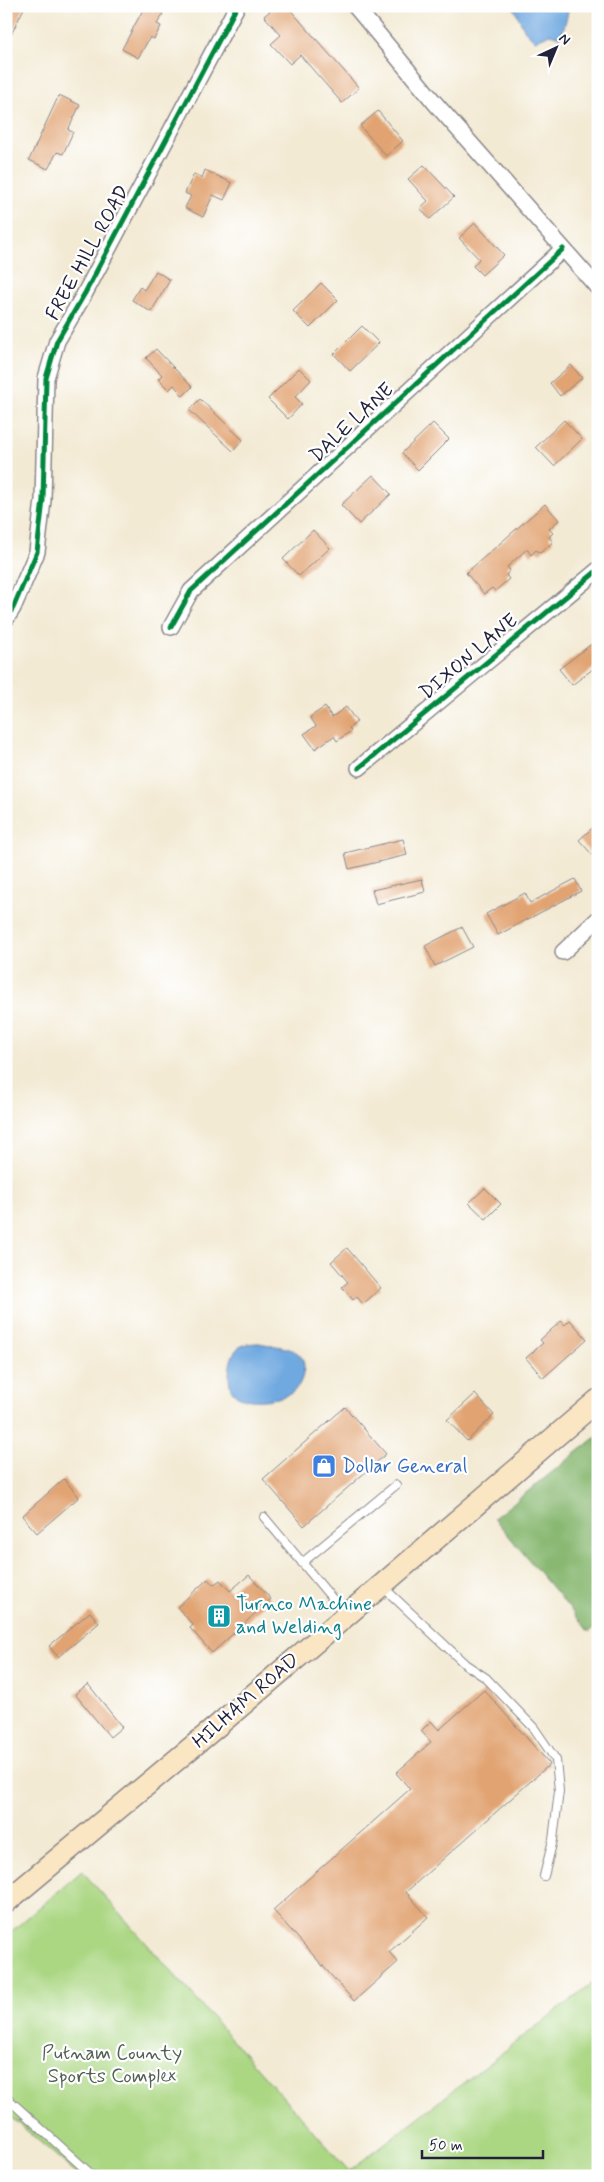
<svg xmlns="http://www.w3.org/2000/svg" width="604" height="2182" font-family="Mynerve,sans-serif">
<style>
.green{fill:#abd783;stroke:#667c5f}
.forest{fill:#88b871;stroke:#556d56}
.water{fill:#70a9e0;stroke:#49668e}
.building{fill:#e1a371}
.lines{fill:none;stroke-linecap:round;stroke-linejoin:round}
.service-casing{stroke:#8a8688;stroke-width:10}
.minor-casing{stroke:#8a8688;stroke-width:18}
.secondary-casing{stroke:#8a8688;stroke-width:24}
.service{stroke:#fff;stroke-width:8}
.minor{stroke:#fff;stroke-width:15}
.secondary{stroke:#fbe6c4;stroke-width:21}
.cycleway-casing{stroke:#fff;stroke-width:8}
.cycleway{stroke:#00873e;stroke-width:5}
.labels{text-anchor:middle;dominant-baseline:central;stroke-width:4.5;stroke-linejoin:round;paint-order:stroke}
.street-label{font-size:20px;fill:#22223b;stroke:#fff}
.shop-label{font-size:20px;fill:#366cbe;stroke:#fff;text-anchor:start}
.culture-label{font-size:20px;fill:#0d838f;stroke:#fff;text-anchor:start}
.park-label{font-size:20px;fill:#526154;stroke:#fff}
</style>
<rect width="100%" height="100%" fill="#fff"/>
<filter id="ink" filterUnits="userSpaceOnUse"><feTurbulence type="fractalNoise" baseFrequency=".02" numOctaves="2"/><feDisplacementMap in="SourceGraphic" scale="10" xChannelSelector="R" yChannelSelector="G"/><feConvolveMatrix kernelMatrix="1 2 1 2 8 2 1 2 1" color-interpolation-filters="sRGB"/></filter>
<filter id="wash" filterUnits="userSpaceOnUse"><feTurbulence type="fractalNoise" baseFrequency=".0096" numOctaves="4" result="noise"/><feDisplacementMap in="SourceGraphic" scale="20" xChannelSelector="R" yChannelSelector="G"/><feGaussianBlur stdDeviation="1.12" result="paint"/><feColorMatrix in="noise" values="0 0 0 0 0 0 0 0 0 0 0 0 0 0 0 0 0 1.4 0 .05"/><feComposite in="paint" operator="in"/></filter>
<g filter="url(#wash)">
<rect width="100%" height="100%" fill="#f3ead4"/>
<path class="green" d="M82,1871L349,2171L598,1979V2176H80L6,2113V1936Z"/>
<path class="forest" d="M598,1436V1625L589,1632L494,1518Z"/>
<path class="water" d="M513,6H568C569,18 562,25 563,38L550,34L535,41L525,31Z
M259,1343C282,1348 312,1346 302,1378C299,1386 296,1391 288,1395C274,1400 244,1405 233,1392C226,1383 229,1356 237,1349C243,1344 252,1343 259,1343Z"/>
<g id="blocks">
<path class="building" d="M6,6H25L6,45Z
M145,6L163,14L157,24L161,26L154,39L150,37L138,58L122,49Z
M276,6H287L359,88L342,103L300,55L290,64L271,44L281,35L264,16Z
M59,95L80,105L68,130L73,132L63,154L57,152L48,169L29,160Z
M378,111L403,141L386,156L360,126Z
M424,165L454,197L430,219L420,208L428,201L408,179Z
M205,170L232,183L224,200L213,195L203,217L185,208L191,196L185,193L194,174L202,178Z
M475,223L504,255L482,275L473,266L479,259L459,238Z
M156,271L170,280L151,312L132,300L140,287L144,290Z
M321,283L338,300L310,328L293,311Z
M362,326L379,343L350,371L334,354Z
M156,349L192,387L183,396L174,385L169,390L158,379L162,375L146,358Z
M571,365L582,378L560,396L550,383Z
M299,368L311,380L295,397L302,404L288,419L268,399Z
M200,399L243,440L233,451L189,410Z
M564,420L582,439L554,466L536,447Z
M433,423L449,439L418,470L402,453Z
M373,475L391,494L359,524L341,505Z
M545,504L559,520L549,529L553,533L549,537L553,542L540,553L536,550L531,555L527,549L507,567L510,570L506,575L509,579L495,591L492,588L484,594L466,573Z
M313,530L330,548L299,576L283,559Z
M598,639V665L572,685L559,669Z
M325,707L332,717L346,707L357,722L349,728L351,731L337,741L334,736L315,749L304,734L316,726L310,717Z
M598,823V861L579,840Z
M403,839L407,855L349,869L345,853Z
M422,879L425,892L376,904L372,890Z
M575,879L581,891L498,935L486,914L525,893L530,903Z
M462,927L473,947L435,966L425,946Z
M485,1188L501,1204L486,1219L469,1203Z
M347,1248L381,1288L363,1304L357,1297L353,1300L342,1287L348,1282L331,1262Z
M570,1320L587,1339L543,1378L526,1358L543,1343L540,1340L561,1321L565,1325Z
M475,1394L494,1415L467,1441L447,1420Z
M345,1407L386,1454L304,1526L263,1479Z
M64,1479L79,1497L37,1533L22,1516Z
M249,1575L271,1599L212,1653L190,1628L193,1625L177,1607L208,1579L213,1585L220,1580L230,1591Z
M90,1612L99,1623L58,1657L49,1646Z
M88,1684L122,1727L110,1737L75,1694Z
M484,1690L550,1764L406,1892L428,1917L389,1952L398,1962L354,2001L273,1910L410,1789L396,1773L431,1742L421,1731L431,1721L439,1730Z"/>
</g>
</g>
<g filter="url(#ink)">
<use href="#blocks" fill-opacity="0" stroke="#8a8688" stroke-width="1"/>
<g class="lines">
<g class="service-casing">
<path id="service" d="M264,1517L346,1615
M302,1563L396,1485
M382,1586L465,1664L486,1678L534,1728L556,1760L559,1791L553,1840L544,1876
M6,2097L93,2176"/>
</g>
<g class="minor-casing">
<path id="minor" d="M355,6L435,103L598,288
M6,619L13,608L37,552L43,500L46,378L57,341L85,293L237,6
M171,627L191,591L563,249
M359,768L598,570
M563,952L598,919"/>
</g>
<g class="secondary-casing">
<path id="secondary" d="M6,1902L216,1727L598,1400"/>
</g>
<use href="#service" class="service"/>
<use href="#minor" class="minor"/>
<use href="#secondary" class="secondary"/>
<g class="cycleway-casing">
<path id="cycleway" d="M6,619L13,608L37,552L43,500L46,378L57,341L85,293L237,6
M171,627L191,591L563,249
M359,768L598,570"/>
</g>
<use href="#cycleway" class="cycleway"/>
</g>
</g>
<defs>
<g id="shop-square" transform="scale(1.25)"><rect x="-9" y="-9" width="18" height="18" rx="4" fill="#3f7fe0" stroke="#fff"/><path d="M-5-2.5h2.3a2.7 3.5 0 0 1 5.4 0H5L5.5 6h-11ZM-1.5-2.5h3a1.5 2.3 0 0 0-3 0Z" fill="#fff"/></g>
<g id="building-square" transform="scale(1.25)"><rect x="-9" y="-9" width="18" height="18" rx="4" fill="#0f9aa8" stroke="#fff"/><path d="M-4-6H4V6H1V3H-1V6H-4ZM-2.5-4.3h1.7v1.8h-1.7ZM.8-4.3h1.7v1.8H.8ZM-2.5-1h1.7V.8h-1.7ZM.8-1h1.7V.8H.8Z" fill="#fff"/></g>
</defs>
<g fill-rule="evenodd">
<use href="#shop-square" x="324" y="1466"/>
<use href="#building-square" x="219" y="1616"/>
</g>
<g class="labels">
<g class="street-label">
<text transform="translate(88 253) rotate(-61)">FREE HILL ROAD</text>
<text transform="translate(352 423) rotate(-43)">DALE LANE</text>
<text transform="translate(469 657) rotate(-40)">DIXON LANE</text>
<text transform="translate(246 1701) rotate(-41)">HILHAM ROAD</text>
</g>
<g class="shop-label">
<text x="342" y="1466">Dollar General</text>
</g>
<g class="culture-label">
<text x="236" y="1604">Turnco Machine<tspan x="236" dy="23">and Welding</tspan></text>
</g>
<g class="park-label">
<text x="112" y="2053">Putnam County<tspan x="112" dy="23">Sports Complex</tspan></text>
</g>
</g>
<rect width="604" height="2182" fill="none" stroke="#fff" stroke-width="25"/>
<g transform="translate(556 48) rotate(44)" stroke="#ffffff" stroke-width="4" paint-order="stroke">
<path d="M0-4L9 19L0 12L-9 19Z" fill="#22223b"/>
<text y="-8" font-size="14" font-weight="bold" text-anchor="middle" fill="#22223b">N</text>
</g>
<path d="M422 2150v8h121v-8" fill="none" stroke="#22223b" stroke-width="2.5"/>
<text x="429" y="2150" font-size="15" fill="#22223b" stroke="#ffffff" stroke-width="4" paint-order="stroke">50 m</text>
</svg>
